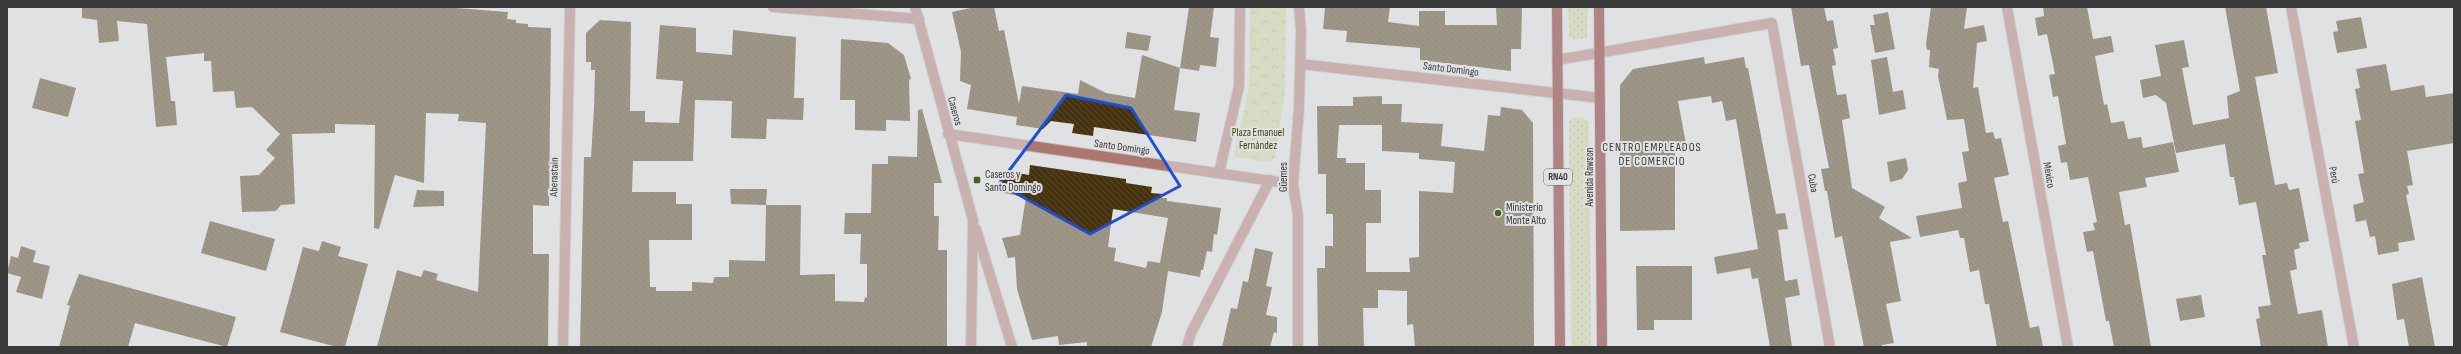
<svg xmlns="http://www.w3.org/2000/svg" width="2461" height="354" font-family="'Sofia Sans Condensed',sans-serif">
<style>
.grass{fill:url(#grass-dots)}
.park{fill:url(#park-crowns)}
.building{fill:url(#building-back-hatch);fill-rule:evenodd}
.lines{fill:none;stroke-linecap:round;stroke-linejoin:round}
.minor-casing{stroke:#bebfc1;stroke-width:12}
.major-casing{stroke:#bebfc1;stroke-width:12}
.minor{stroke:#ad766f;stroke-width:10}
.major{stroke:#751211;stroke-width:10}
.marked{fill:none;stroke:#1d4ed8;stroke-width:3;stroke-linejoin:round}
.poi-dot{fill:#45651b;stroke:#e0e1e3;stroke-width:1.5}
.labels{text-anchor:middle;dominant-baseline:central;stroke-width:4;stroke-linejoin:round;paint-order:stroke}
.shield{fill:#e0e1e3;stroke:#6a6b6c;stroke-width:1}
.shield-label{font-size:10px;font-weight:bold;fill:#383939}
.street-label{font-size:11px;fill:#383939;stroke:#e0e1e3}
.park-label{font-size:11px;fill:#3f450e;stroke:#e0e1e3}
.poi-label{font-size:11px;fill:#383939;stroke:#e0e1e3;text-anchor:start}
.neighbourhood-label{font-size:12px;letter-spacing:1px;fill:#383939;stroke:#e0e1e3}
</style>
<defs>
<pattern id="grass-dots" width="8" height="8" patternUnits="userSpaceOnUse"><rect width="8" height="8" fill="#cbd59c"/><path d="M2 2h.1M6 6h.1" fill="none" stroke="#a6ae80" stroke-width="1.8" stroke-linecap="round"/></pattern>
<pattern id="park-crowns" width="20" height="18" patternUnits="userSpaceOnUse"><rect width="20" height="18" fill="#cbd59c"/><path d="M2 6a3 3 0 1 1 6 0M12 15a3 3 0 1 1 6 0" fill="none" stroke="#a6ae80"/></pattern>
<pattern id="building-back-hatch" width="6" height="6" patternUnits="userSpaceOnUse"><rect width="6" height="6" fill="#46330f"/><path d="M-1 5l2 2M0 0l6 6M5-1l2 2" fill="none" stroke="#59492a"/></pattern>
</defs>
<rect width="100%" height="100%" fill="#e0e1e3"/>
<path class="grass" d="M1568,7H1588L1587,38L1575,40L1569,36Z
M1575,117L1583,118L1589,122L1591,347H1571L1569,121Z"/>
<path class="park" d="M1250,7H1286L1285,92L1275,158L1269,162L1236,157L1234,153L1249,88Z"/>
<path class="building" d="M82,7H443L508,12L507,19L516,20V23L528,24V27L551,28L549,206L533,205V254H549L548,347H377L397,270L421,277L424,270L438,274L436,280L478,292L486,123L458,121L459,114L426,113L424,183L395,175L379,229L374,228L375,125L335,124V133L292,134L295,204L281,205L276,211L242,212L240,176L259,175L275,158L266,150L280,134L252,107L236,108L234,91L213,92L211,61H204V53L166,57L171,101H175L177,125L156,127L147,24L117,21L119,41L99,43L97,20L82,18Z
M975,7H994L999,31L1004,30L1019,104L1022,86L1078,94L1080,80L1106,93L1135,98L1142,55L1180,68L1174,110L1200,113L1196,142L1094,127L1093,136L1072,133L1074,124L1051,121L1043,129L1016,125L1017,117L967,109L971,85L960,81L961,52L952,12Z
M1189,7H1214L1210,37L1219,38L1216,67L1200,65L1199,71L1180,68Z
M1325,7H1390L1388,22L1419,26V11H1445V25H1497L1496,7H1522L1521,49H1511V71L1420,60V48L1346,42L1347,31L1323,29Z
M1791,7H1824L1827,21L1833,20L1838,48L1833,49L1836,65L1832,66L1837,95L1846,94L1850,118L1842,120L1852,188L1885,207L1879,218L1912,238L1890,242L1901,301L1886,304L1894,343L1882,345V347H1864L1842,236L1835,238L1827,191H1825L1821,169L1829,168L1809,65L1801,66Z
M1931,7H1967L1964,29L1984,25L1987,41L1977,43L1973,88L1978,87L1986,133L1993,132L1995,139L2001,138L2009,175L1994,178L2003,222L2008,221L2030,328L2039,326L2043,347H1997L1989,304H1985L1979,270L1970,272L1964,238H1960L1958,230L1920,237L1916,216L1962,208L1958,183L1967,181L1962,152L1969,151L1964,119L1947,120L1938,76L1939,69L1929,67L1930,50H1927L1926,44Z
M2043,7H2087L2093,39L2111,36L2114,52L2095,56L2104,105L2107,104L2111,123L2124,121L2128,139L2141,137L2143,148L2173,142L2179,172L2145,178L2147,187L2119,192L2125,225L2130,224L2151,347H2114L2109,321H2106L2093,251L2087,252L2083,232L2095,230L2093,223L2097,222L2088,177L2070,180L2067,162L2061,163L2058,146L2066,144L2058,96L2053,97L2049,75L2055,74L2047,34L2038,36L2035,18L2044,16Z
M2225,7H2266L2278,73L2255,77L2264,126L2275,185L2287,183L2289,190L2299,188L2309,241L2299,243L2300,248L2294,250L2297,269L2290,271L2298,314L2322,310L2328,347H2261L2256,319L2260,318L2258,307L2271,305L2262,255H2266L2256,202L2239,205L2234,177H2230L2225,144L2176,153L2166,103L2156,95L2143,98L2140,80L2161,76L2155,45L2184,40L2189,67L2182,68L2193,125L2229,118L2227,96L2240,91Z
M1888,12L1895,49L1875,53L1870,25H1875L1873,15Z
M2361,17L2367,48L2337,53L2333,32L2338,31L2336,21Z
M600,20L631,22L630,111H645V122L679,123L683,81L656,79L660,25L696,28V52L732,55L733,30L796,37L794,98H804L803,120L767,119L766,139L731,138L732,101L695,100L693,161H633L632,192H676V204H692V240H649L650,287H656V291H692V282L713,283L714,277H729V260L765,261L766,205H801L800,275L835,274V301L864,302L865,297L867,298V264H860L861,234H844L845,213H871L872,164H888V156L917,157L918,110L922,109L942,183H934V216H939L938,250H947V347H580L584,157H591L594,108L595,70H591V62H586V33Z
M1127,32L1151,36L1148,51L1125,48Z
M841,39L888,43L904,55L911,79L909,80L910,121L886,120V131L855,130V100H840Z
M1704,57L1705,64L1744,57L1746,68H1748L1776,214L1785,213L1788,229L1778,230L1785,281L1797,279L1800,295L1785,298L1792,347H1770L1758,278L1752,279L1750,268L1717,274L1714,257L1758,249L1736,119L1726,121L1722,101L1712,103L1711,96L1678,101L1686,144L1675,145V230L1620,231V85L1633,69Z
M1887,57L1893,92L1903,90L1906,109L1879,115L1871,60Z
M2386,64L2391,91L2424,85L2426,97L2454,93V143L2407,151L2413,185L2407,186L2409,194L2406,195L2415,240L2398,243L2399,251L2378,255L2375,236L2370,237L2366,220L2356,222L2353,205L2364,202L2358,174L2364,173L2355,121L2361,120L2355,89L2360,88L2356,69Z
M40,78L76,88L68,117L32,108Z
M1382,96V104H1402L1401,122L1443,124L1441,146L1484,151L1488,115L1500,116L1501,107L1522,110L1533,123L1534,347H1415L1413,324L1407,325V291L1378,290V308H1363L1364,347H1318L1317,268H1325V246H1333V214H1326V174H1318L1317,106H1353V97ZM1339,125H1382V151L1419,153V159L1455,162L1453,193L1419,191V257L1409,258L1410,272H1366V223H1381V190H1365V163H1346V158H1337Z
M1906,158L1908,170L1902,179L1890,182L1887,162Z
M1030,165L1126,179V183L1152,187L1151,193L1163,194L1162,198H1167V201L1221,208L1217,235L1214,234L1212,252L1207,251L1203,270H1201L1200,277L1168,271L1162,312L1151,347H1087V342L1059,345L1058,336L1032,340L1017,289L1015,257L1008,258L1002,238L1020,235L1026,197L998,192L1001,170L1029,175ZM1113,209L1168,218L1160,263L1148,261L1146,268L1114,261L1116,248L1108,247Z
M730,189H767L766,205L731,204Z
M417,190L444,191V206L413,207Z
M210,221L275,239L266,271L201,253Z
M322,241L341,247L338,256L368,264L345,347H337L280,332L303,247L319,251Z
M21,246L36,251L33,262L50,266L42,299L16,292L21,277L7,273L11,256L18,258Z
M1255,248L1273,252L1266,286L1272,287L1266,315L1277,317V333L1274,332L1270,347H1222L1231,308L1237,309L1243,281L1248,282Z
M1636,266H1692V320H1654V330H1637Z
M79,274L236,317L227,347L135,323L128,347H59L70,306L67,305Z
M2422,277L2435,347H2409L2404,319L2397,320L2392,284Z
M2201,295L2205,317L2180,321L2176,299Z"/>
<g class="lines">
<g class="minor-casing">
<path id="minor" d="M773,7L919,19
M915,7L973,220L971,347
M2007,7L2068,347
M2291,7L2354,347
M1557,60L1772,23L1830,347
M1300,64L1600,98
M948,134L1293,184
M1219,173L1239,86L1240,7
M976,229L1012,347
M563,347L570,7
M1187,347L1191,333L1270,180
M1298,347V216L1293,184L1299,108L1301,31L1299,7"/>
</g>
<g class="major-casing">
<path id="major" d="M1557,7L1560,347
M1599,7L1602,347"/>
</g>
<use href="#minor" class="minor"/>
<use href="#major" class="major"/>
</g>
<path d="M0 0H2461V354H0ZM1066,95L1131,108L1180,186L1090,234L999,184Z" fill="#e0e1e3" fill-opacity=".55" fill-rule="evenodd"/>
<path class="marked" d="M1066,95L1131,108L1180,186L1090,234L999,184Z"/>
<g class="poi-dot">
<rect x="973" y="176" width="8" height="8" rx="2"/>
<circle cx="1498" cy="213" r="4"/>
</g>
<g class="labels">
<rect class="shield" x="1544" y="169" width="28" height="16" rx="3"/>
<g class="shield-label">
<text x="1558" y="177">RN40</text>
</g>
<g class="street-label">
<text transform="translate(1451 69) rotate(7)">Santo Domingo</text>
<text transform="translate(955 111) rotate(75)">Caseros</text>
<text transform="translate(1122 147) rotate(8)">Santo Domingo</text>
<text transform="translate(2049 175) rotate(80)">México</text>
<text transform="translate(2334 175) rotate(80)">Perú</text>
<text transform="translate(554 177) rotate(-89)">Aberastain</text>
<text transform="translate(1283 177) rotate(-90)">Güemes</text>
<text transform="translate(1589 177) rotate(-90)">Avenida Rawson</text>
<text transform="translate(1813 183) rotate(80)">Cuba</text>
</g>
<g class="park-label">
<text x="1258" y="132">Plaza Emanuel<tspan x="1258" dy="13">Fernández</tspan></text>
</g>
<g class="poi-label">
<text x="985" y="174">Caseros y<tspan x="985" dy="13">Santo Domingo</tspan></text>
<text x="1506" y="207">Ministerio<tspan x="1506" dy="13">Monte Alto</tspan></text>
</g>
<g class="neighbourhood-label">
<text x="1652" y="147">CENTRO EMPLEADOS<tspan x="1652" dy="14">DE COMERCIO</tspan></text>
</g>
</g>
<rect width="2461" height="354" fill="none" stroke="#383939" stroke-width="16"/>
</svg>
